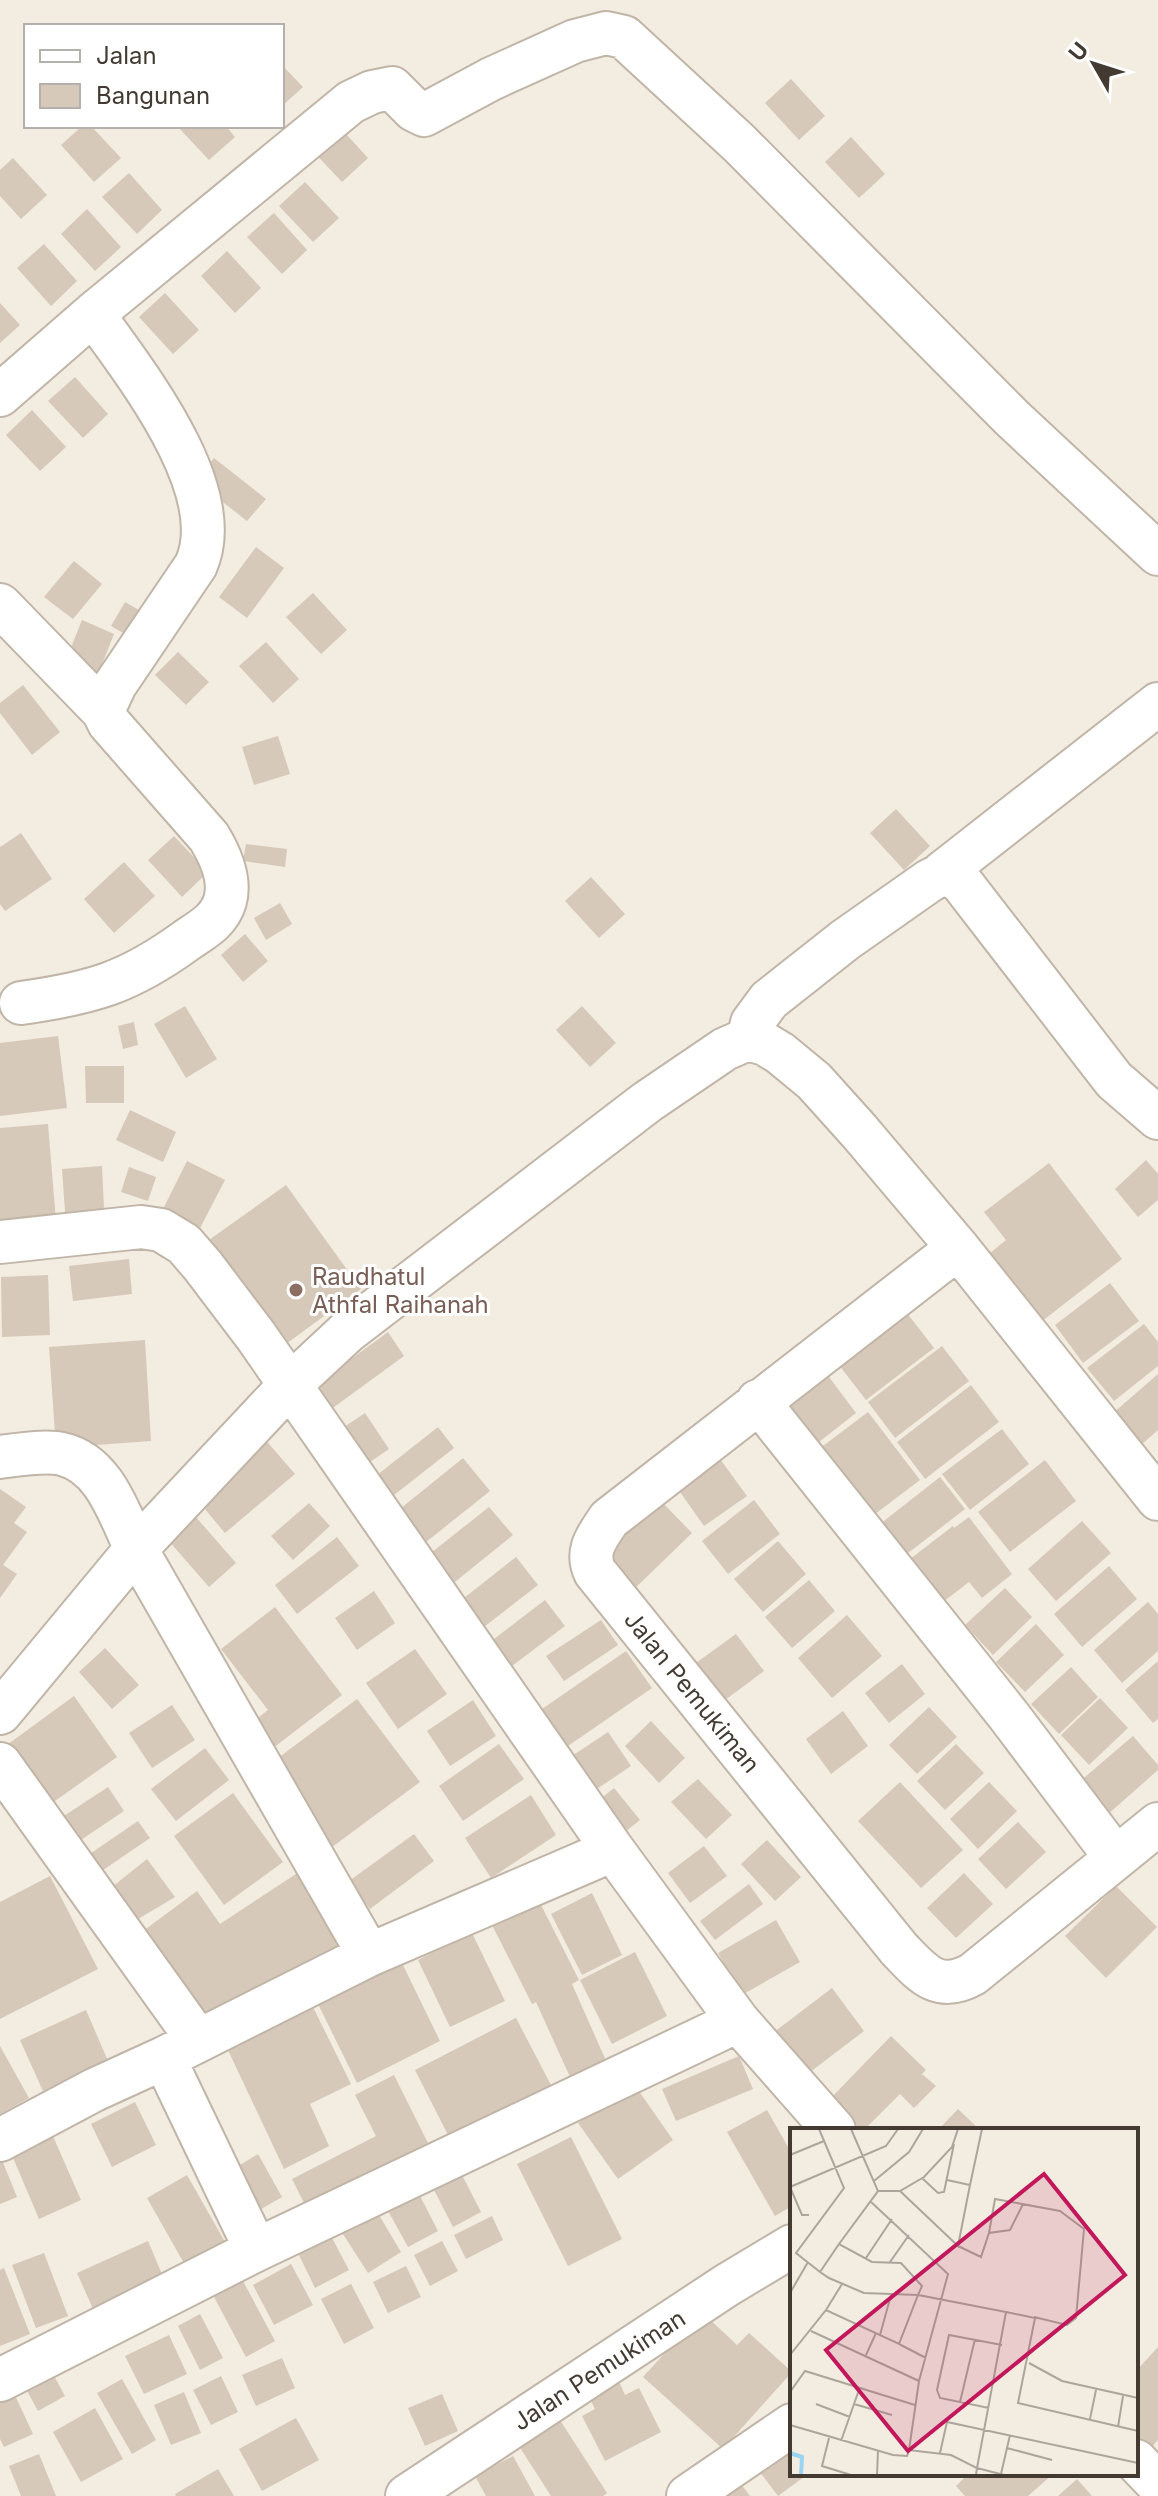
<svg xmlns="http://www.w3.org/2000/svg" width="1158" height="2496" font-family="Inter,sans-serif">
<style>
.building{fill:#d7c9b9}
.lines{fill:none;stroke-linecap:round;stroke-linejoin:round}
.street-casing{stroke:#c0b5a7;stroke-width:46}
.street{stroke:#fff;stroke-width:42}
.education-dot{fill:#8d6e63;stroke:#fff;stroke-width:3}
.labels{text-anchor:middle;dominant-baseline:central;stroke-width:6;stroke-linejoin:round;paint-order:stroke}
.education-label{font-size:24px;fill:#785e54;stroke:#fff;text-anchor:start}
.street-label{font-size:24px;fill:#433b32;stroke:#fff}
.inset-river{fill:none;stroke:#99d5f3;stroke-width:4}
.inset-road{fill:none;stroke:#aca59b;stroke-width:2}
.view{fill:#c2185b;fill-opacity:0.15;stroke:#c2185b;stroke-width:4}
.inset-edge{fill:none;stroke:#433b32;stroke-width:4}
</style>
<rect width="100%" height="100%" fill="#f2ece1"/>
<path class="building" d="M282,65L303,87L282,106Z
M791,79L825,116L799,140L765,103Z
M334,121L368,158L342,182L307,145Z
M82,126H91L121,158L94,182L61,145Z
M177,126H226L235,137L209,160Z
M851,137L885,174L859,198L825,162Z
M13,158L47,195L21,219L0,196V170Z
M129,173L162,210L137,234L102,197Z
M305,182L339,218L313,242L279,206Z
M87,209L121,247L95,271L61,234Z
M274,213L307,250L282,274L247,237Z
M44,244L77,281L51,306L17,268Z
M227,251L261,288L235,313L201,276Z
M165,293L199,330L173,354L139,317Z
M0,303L20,325L0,343Z
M75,377L108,414L83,438L48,401Z
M32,410L66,447L40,471L6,435Z
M214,458L266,499L247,521L196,481Z
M256,547L284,568L247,618L219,597Z
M74,561L102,584L73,619L44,597Z
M313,593L347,630L321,654L286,617Z
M125,602L151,617L137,641L111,626Z
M82,620L114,634L96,679L64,665Z
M266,642L299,679L273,703L239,666Z
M178,652L209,682L186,705L155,675Z
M23,685L60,732L32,755L0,713V703Z
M278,736L290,774L254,785L242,747Z
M896,809L930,846L904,870L870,833Z
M21,833L52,879L5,911L0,904V847Z
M174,836L208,872L182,897L148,860Z
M246,844L287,849L285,867L243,861Z
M124,862L155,896L114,933L84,899Z
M591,877L625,914L599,938L565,901Z
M280,903L292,924L266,940L254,918Z
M245,934L268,961L243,982L221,955Z
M185,1006L217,1059L186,1078L154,1024Z
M582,1006L616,1043L590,1067L556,1030Z
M134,1022L138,1045L123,1049L118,1026Z
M58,1036L67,1108L0,1116V1043Z
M85,1066H124V1103H86Z
M130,1110L176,1132L163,1162L116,1140Z
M48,1124L57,1233L0,1239V1128Z
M1146,1160L1158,1174V1200L1138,1217L1115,1189Z
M187,1161L225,1180L199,1230L162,1211Z
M1049,1163L1122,1259L1041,1322L989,1254L1006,1240L984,1212Z
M102,1166L104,1209L65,1212L62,1169Z
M129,1167L156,1177L148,1201L121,1192Z
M286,1185L361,1289L275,1352L199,1247Z
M129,1259L132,1294L73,1301L69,1266Z
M48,1275L50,1335L2,1337L1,1277Z
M1110,1283L1139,1321L1083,1363L1055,1325Z
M900,1304L934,1348L866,1400L832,1356Z
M1144,1324L1158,1342V1366L1114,1401L1087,1368Z
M388,1332L404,1356L319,1418L302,1395Z
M145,1340L151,1441L56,1448L49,1347Z
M942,1346L969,1381L895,1438L868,1402Z
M823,1369L856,1413L805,1453L771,1409Z
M1158,1374V1430L1141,1445L1112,1414Z
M971,1385L999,1422L925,1479L897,1442Z
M868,1412L920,1480L858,1527L807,1458Z
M365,1413L389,1449L354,1473L329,1437Z
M438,1427L454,1448L389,1499L372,1479Z
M1002,1429L1029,1464L970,1510L942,1474Z
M263,1437L295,1474L225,1533L193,1495Z
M715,1452L747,1496L704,1526L673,1482Z
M463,1458L490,1491L421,1546L395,1513Z
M1045,1460L1076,1501L1010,1552L978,1512Z
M940,1477L965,1509L890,1567L866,1535Z
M0,1489L26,1507L14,1523L27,1532L3,1565L17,1574L0,1598Z
M657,1497L692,1533L627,1596L592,1560Z
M754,1500L780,1534L728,1574L702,1541Z
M309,1503L330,1526L293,1560L271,1536Z
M489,1507L513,1535L440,1594L417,1564Z
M188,1508L236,1563L209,1587L161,1532Z
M969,1517L1012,1574L982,1598L969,1582L930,1612L897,1569L953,1526L954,1528Z
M1082,1521L1111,1553L1056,1601L1028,1569Z
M337,1537L359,1566L297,1614L275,1585Z
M778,1541L806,1574L763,1612L734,1579Z
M516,1557L538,1585L471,1637L450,1609Z
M1109,1566L1137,1599L1082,1647L1054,1614Z
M809,1580L835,1611L792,1648L765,1617Z
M1005,1588L1032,1617L993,1655L965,1625Z
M374,1591L395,1623L357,1650L335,1618Z
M545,1600L565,1626L496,1678L477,1652Z
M1148,1602L1158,1614V1651L1122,1683L1094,1650Z
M275,1607L342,1695L264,1755L244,1729L268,1710L221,1649Z
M847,1615L882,1656L832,1698L798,1658Z
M601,1620L618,1645L564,1681L546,1656Z
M1036,1624L1064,1655L1025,1692L996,1662Z
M736,1634L764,1671L717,1706L689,1668Z
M105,1648L139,1685L112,1709L79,1672Z
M415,1649L447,1694L398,1729L366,1683Z
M626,1651L652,1688L555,1755L529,1718Z
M1158,1661V1719L1153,1723L1125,1690Z
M902,1664L925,1694L889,1723L865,1693Z
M1071,1667L1098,1697L1059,1734L1031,1704Z
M74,1696L117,1757L38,1813L0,1750Z
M1100,1698L1128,1728L1089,1765L1061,1735Z
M357,1699L420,1782L328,1850L266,1767Z
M473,1700L496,1736L450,1766L427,1731Z
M172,1705L195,1740L152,1768L129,1733Z
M929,1707L957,1737L917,1774L889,1745Z
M843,1711L868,1746L831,1774L806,1739Z
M651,1721L685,1758L659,1783L625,1746Z
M608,1732L631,1766L579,1801L557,1766Z
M1133,1736L1158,1765V1770L1106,1816L1078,1783Z
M499,1744L524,1779L463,1821L439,1786Z
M956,1744L984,1773L945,1810L917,1781Z
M205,1748L229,1780L176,1821L151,1789Z
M698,1779L732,1815L706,1839L671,1802Z
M900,1782L963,1850L921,1888L858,1821Z
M989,1782L1017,1811L978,1849L950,1819Z
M108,1787L124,1811L66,1850L50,1825Z
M614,1788L640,1820L615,1840L590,1807Z
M233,1793L283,1862L224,1905L174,1836Z
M531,1795L556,1835L491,1878L465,1838Z
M138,1821L150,1838L90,1879L78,1862Z
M1018,1822L1046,1852L1006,1889L978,1859Z
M414,1834L434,1861L370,1909L349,1881Z
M767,1840L801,1877L775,1901L741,1864Z
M704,1846L727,1876L690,1903L668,1873Z
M147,1859L175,1897L123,1928L102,1895Z
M302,1870L350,1948L197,2023L135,1937L197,1891L220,1924Z
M964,1873L993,1904L956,1938L927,1908Z
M50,1876L98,1969L0,2019V1902Z
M749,1884L763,1904L715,1940L700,1921Z
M1116,1886L1157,1927L1106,1978L1065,1936Z
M592,1893L622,1955L582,1975L551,1914Z
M538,1899L579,1980L572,1984L611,2072L575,2088L536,2002L532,2004L491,1923Z
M776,1920L800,1962L742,1995L718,1953Z
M472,1933L505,2001L450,2027L418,1960Z
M635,1952L667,2016L612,2044L580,1980Z
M401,1961L440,2041L357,2083L318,2004Z
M832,1988L864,2031L797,2082L765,2039Z
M313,2007L351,2084L310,2104L329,2146L284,2169L227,2048Z
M86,2010L108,2061L43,2091L20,2040Z
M516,2018L551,2085L449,2137L415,2070Z
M891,2036L926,2070L922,2074L936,2086L914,2108L900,2094L864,2130H861L830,2099Z
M0,2046L29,2098L0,2114Z
M739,2056L753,2089L676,2121L662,2089Z
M394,2075L428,2143L305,2205L292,2179L376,2136L355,2095Z
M634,2084L673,2140L618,2179L578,2123Z
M135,2102L156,2145L112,2167L91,2124Z
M958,2109L980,2130H938Z
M767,2110L792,2154V2206L775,2216L727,2132Z
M52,2134L81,2200L39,2219L11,2153Z
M571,2137L622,2239L568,2266L517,2164Z
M258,2154L282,2197L246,2218L222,2176Z
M2,2160L17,2197L0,2204V2161Z
M460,2171L481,2212L453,2227L432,2186Z
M187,2175L225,2242L185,2265L147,2198Z
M418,2192L438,2231L408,2247L387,2209Z
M376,2210L401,2252L368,2273L341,2231Z
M492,2216L503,2240L466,2259L454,2235Z
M330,2234L349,2270L315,2288L297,2251Z
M148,2241L164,2279L94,2311L77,2273Z
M442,2241L458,2271L430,2286L414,2255Z
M44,2253L68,2316L36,2328L12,2265Z
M291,2264L313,2305L274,2325L253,2285Z
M406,2266L421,2297L388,2313L373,2282Z
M4,2268L30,2334L0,2346V2270Z
M243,2281L275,2341L246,2357L214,2297Z
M351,2284L374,2328L344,2344L321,2299Z
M702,2312L737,2345L749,2333L792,2372L723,2449L643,2377Z
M200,2314L223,2358L200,2370L178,2326Z
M169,2335L187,2374L144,2394L125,2356Z
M1158,2347V2440L1143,2457L1136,2451V2371Z
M282,2358L295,2388L256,2406L242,2375Z
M46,2361L65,2396L38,2411L19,2376Z
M221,2376L238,2412L211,2425L193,2390Z
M617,2377L625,2395L639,2388L661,2432L605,2461L582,2416L595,2409L587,2393Z
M122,2379L156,2440L132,2454L97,2393Z
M12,2389L33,2434L4,2447L0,2439V2394Z
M184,2392L201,2433L171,2445L154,2405Z
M442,2394L458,2431L425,2446L408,2408Z
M95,2408L123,2459L81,2482L53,2432Z
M558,2417L607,2493L603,2496H551L517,2443Z
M296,2418L319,2460L262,2491L239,2449Z
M792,2429V2474H808L778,2496L750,2459Z
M39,2454L56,2496H21L9,2466Z
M513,2456L535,2496H486L475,2476Z
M218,2469L234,2496H176L175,2494Z
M968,2474H1053L1028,2496H965L956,2486Z
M735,2476L750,2496H709Z
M1077,2479L1092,2496H1058Z"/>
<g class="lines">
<g class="street-casing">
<path id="street" d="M0,395L93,314L351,102L372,92L392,88L414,110L424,115L491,79L575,41L606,33L624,37L739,143L1012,418L1158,554
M0,605L103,711
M942,873L1158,704
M21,1003C92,993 128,983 187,940C203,929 219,921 225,901C231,880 220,855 209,837L109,723L103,711L115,685L196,565C229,490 135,373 93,314
M748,1039L752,1023L769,1000L845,940L929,881C943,873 948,872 961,882L1114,1080L1158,1118
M0,1242L141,1227L161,1230L184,1244L203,1266L256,1336L613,1850L738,2021L834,2130
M958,1248L609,1519C597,1537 585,1551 595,1572L899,1949C922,1973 938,1994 973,1974L1158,1824
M758,1401L1009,1716L1116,1858
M0,1457C16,1455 46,1450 62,1454C105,1464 119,1514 136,1549L0,1713
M0,1764L197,2039
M369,1955L613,1850
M164,2058L256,2250
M0,2140L94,2090L164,2058L369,1955L136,1549L289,1386L348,1331L647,1102L725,1049L748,1039L765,1044L780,1053L814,1081L859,1131L958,1248L1158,1499
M0,2380L256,2250L738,2021
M1136,2461L1157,2483
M407,2496L727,2285L792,2246
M688,2496L792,2425"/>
</g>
<use href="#street" class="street"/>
</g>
<circle class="education-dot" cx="296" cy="1290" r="8"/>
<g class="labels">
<g class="education-label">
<text x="312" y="1276">Raudhatul<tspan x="312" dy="28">Athfal Raihanah</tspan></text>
</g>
<g class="street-label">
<text transform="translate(692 1692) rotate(51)">Jalan Pemukiman</text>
<text transform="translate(599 2370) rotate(-33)">Jalan Pemukiman</text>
</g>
</g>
<g transform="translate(790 2128)">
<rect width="348" height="348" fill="#f2ece1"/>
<path class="inset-river" d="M0,325L12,329L11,347"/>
<path class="inset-road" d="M29,1L54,60L6,125L30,144L39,150L74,165L128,167L132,158L111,135L82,134L49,116L30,144M0,27L34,13M132,50L148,65L154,64L164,16M84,53L119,24L133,1M180,57L192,1M0,59L96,18L108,1M0,59L12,87H19M88,63H110L134,49L162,19L168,1M110,63L168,118L180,57L157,52M80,73L158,146L129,253L119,322M199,105L205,71L270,83L294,101L286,190L277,197L244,189M49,116L88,63L61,1M168,118L191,129L199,105L220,102L233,76M76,130L102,91M100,134L119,107M0,165L18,134M36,182L52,156M216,184L245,190L228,275L348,303M21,203L129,253M90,207L101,167M109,216L136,230M0,227L36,182L109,216L128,167L216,184L187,340L214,347M76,227L86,205M239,235L272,253L348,270M0,264L15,243L125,277M170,274L185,211M26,276L60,289M64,276L102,287M199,280L150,270L147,262L159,207L212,217M300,291L306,262M0,297L103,327L117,328L119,322L161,327L187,340L186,347M328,299L333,268M39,310L32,338L61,347M51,313L70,259M217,320L262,332M150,325L157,294L348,335M211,346L220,307M87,347L88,322"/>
<path class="view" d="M254,46L335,147L118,323L36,222Z"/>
<rect width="348" height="348" class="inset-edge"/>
</g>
<rect x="24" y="24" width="260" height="104" fill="#ffffff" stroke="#b4b1ad" stroke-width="2"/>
<rect x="40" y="50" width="40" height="12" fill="#ffffff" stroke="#b4b1ad" stroke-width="2"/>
<text x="96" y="64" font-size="24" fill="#433b32">Jalan</text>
<rect x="40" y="84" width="40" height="24" fill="#d7c9b9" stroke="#b4b1ad" stroke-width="2"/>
<text x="96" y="104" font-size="24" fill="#433b32">Bangunan</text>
<g transform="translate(1094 64) rotate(309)" stroke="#ffffff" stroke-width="6" paint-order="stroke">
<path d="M0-6L14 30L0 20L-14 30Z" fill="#433b32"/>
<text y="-12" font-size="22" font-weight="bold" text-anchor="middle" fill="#433b32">U</text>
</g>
</svg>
